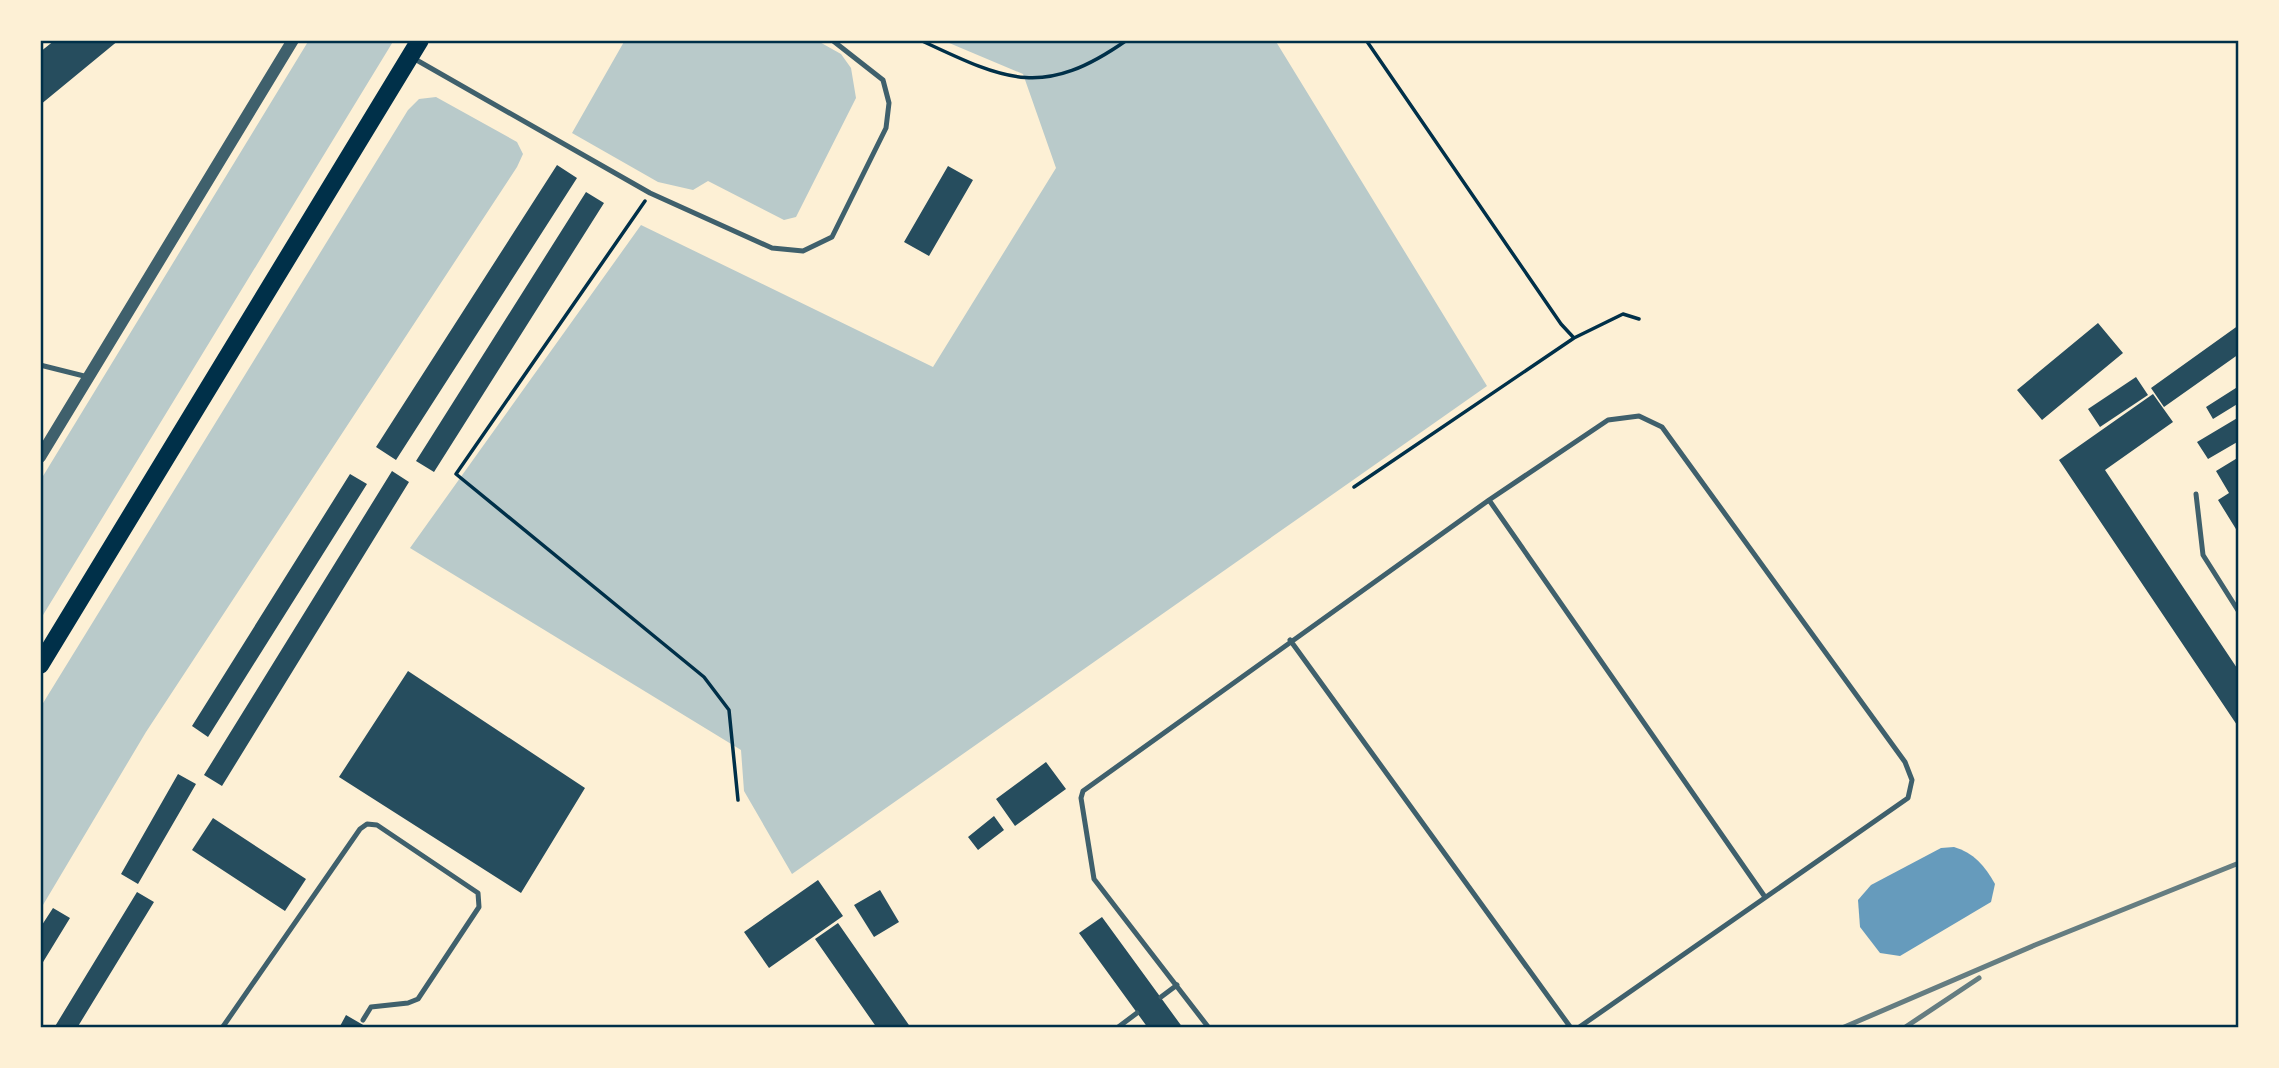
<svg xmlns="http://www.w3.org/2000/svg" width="2279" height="1068" font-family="Helvetica,sans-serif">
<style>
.green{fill:#b9caca}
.water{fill:#669bbc}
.building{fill:#264d5e}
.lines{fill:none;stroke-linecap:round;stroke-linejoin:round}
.path{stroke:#003049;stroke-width:3.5}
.service{stroke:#3f606c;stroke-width:5}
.tertiary{stroke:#3f606c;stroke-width:12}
.trunk{stroke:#003049;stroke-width:18}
.rail{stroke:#657d81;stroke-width:5}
.neatline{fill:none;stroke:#003049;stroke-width:2.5}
</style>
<rect width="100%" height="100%" fill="#fdf0d5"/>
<path class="green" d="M309,40H394L40,620V481Z
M625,40H816L841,54L851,68L856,98L796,217L784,220L708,181L693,190L658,182L572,133Z
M942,40H1275L1487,386L792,874L744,791L741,750L410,548L641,225L933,367L1056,168L1023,74Z
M436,97L517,142L523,154L517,167L146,732L40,910V708L408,110L419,99Z"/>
<path class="water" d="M1954,847C1974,853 1985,866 1995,884L1991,902L1900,956L1880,953L1860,927L1858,900L1871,885L1941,848Z"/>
<path class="building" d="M55,40H119L40,105V52Z
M557,165L577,178L396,460L376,447Z
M948,166L973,180L929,256L904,242Z
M586,192L604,203L434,472L416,461Z
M2098,323L2123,353L2042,420L2017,390Z
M2239,325V354L2164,407L2151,388Z
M2136,377L2148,395L2100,427L2088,409Z
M2239,386V403L2213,419L2206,407Z
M2153,394L2173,422L2105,470L2239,671V728L2059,460Z
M2239,417V441L2208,459L2197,442Z
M2239,457V534L2218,500L2229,493L2216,471Z
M392,471L409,482L222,786L204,775Z
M350,474L367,484L208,737L192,726Z
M408,671L585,788L521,893L339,777Z
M1046,762L1066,789L1015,826L996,799Z
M178,774L196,784L138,884L121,874Z
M994,816L1004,830L978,850L968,837Z
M213,818L306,879L285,911L192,850Z
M818,880L843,916L769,968L744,932Z
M880,890L899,922L874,937L854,905Z
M137,892L154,902L77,1028H54Z
M53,908L70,918L40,967V928Z
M1102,917L1183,1028H1148L1079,933Z
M838,923L911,1028H877L815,939Z
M346,1015L365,1026V1028H339Z"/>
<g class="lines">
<path class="path" d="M920,40C1007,81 1043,99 1127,40
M1366,40L1561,324L1574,338L1623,314L1639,319
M645,201L456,474L704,677L729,710L738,800
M1354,487L1574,338"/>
<path class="service" d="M413,58L650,193L772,248L803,251L832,237L886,128L889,103L883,80L832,40
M40,365L88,377
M2196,494L2203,555L2239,612
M1489,500L1765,897
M1290,640L1571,1028
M1161,997L1177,985
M222,1028L360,829L367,824L377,825L478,893L479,907L418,999L408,1003L371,1007L363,1020
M1117,1028L1137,1013
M1209,1028L1094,879L1081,798L1083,791L1489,500L1608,420L1639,416L1662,427L1905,762L1912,780L1908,798L1578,1028"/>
<path class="tertiary" d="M40,457L293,40"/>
<path class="trunk" d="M40,665L420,40"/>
<path class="rail" d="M1842,1028L2035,945L2239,863
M1904,1028L1979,978"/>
</g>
<rect width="2279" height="1068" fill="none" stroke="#fdf0d5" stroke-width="84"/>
<rect x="42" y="42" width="2195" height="984" class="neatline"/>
</svg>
